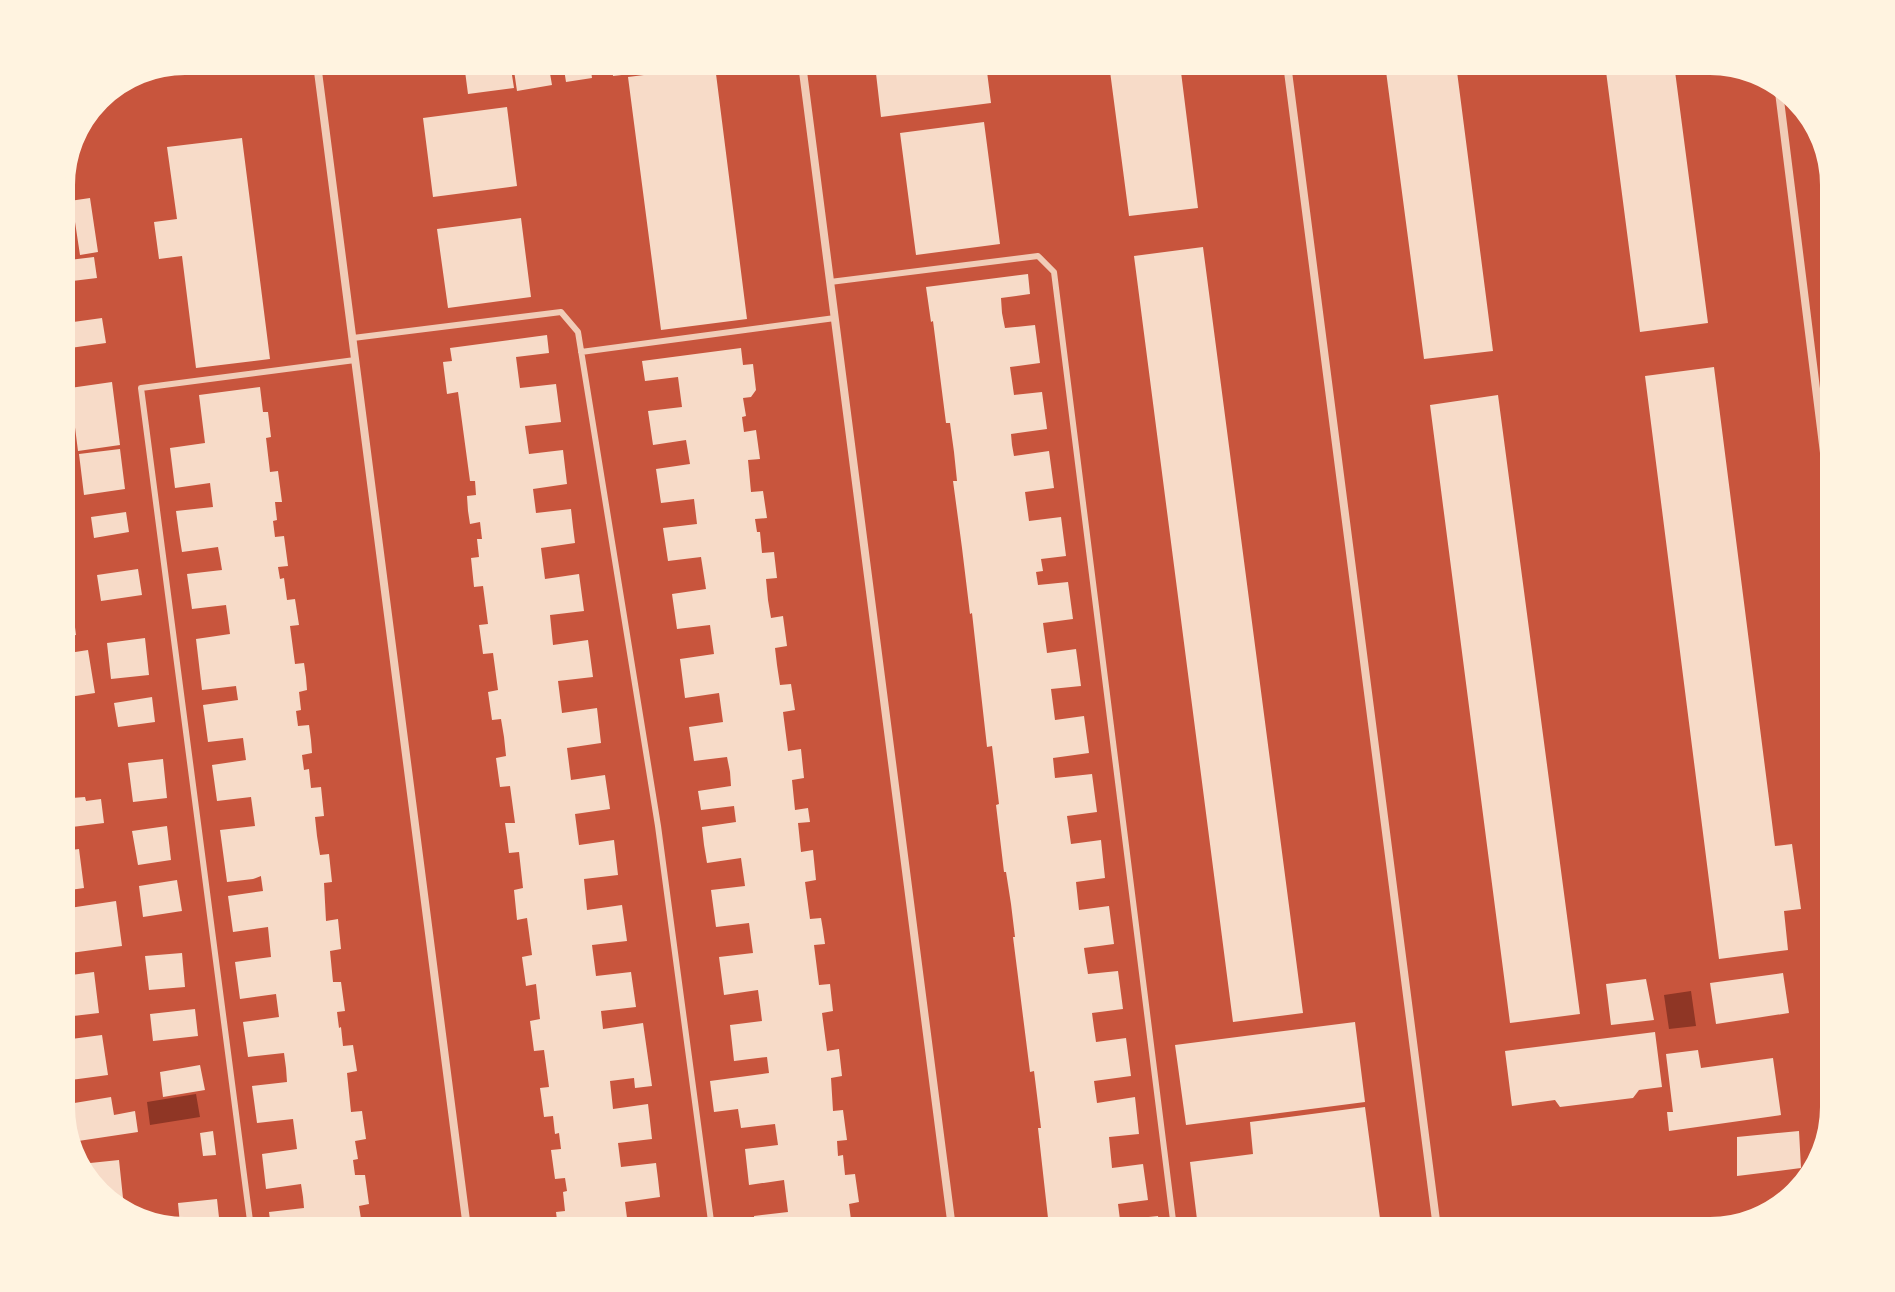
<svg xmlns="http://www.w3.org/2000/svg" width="1895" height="1292" font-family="Signika,sans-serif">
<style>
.water{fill:#8f3625}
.building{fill:#f7dbc8}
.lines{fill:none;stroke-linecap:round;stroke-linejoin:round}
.service{stroke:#f1ccb7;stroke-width:6}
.minor{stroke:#f1ccb7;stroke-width:8}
.rim{fill:none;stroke:#fff3e0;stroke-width:10}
</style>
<rect width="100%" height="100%" fill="#c8553d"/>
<path class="water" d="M1691,991L1696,1026L1669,1029L1664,995Z
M196,1094L200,1117L150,1125L147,1102Z"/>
<path class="building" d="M463,56H509L514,88L468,94Z
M517,56H547L552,85L517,91L512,57Z
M562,56H589L592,78L566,82Z
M611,56H637L639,73L613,76Z
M874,56H985L991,103L881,117Z
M1108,56H1179L1198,208L1129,216Z
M1384,56H1455L1493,351L1424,359Z
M1604,56H1673L1708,323L1640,332Z
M715,66L747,319L661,330L628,77Z
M507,107L517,186L433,197L423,118Z
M984,122L1000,244L916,255L900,133Z
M242,138L270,359L196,368L182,256L159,259L154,222L177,219L167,147Z
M90,198L98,252L80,255L75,222L57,225L56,203Z
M521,218L531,297L448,308L437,229Z
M1203,247L1303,1013L1233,1022L1134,256Z
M94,257L97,278L64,282L61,261Z
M1028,274L1030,294L1001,298L1002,313L1005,328L1035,325L1040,363L1010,367L1014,395L1042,392L1047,429L1011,434L1012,445L1014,456L1049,451L1054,488L1025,492L1029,521L1061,517L1066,556L1041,559L1043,571L1036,572L1038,585L1068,582L1073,619L1043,623L1047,653L1076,649L1081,686L1051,689L1055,720L1084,716L1089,753L1053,758L1055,778L1092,774L1097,812L1067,816L1071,844L1101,840L1105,878L1076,882L1079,910L1109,906L1114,944L1084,948L1086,962L1088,974L1118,971L1123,1009L1092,1013L1094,1028L1096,1042L1126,1038L1131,1076L1094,1081L1097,1103L1135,1097L1139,1134L1109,1137L1112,1168L1143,1164L1148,1200L1118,1204L1120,1220L1158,1216L1161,1236H1050L1038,1128H1041L1034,1071L1030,1072L1013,937H1015L1011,904L1006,872H1004L996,805L999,804L992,746L987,747L972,613L970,614L962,548L953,481H957L954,452L950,423H946L933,321L931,322L926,287Z
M102,318L106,343L70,348L66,323Z
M547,335L549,353L516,357L520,388L556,384L561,422L525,426L529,454L563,450L567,484L533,489L536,513L571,509L573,527L575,543L541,548L545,579L579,574L584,611L550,615L553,645L588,640L593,677L558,681L562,713L597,708L601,743L567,748L571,780L605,775L610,809L575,814L579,845L614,840L618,875L584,879L587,910L622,905L627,941L592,945L596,976L631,972L636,1007L601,1011L603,1029L643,1023L652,1086L635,1088L634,1078L610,1081L613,1109L648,1104L650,1121L652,1139L618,1143L621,1167L656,1163L658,1179L660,1197L625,1202L629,1234L664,1229L665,1236H559L556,1212L565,1211L563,1192L567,1191L565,1178L555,1179L551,1150L561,1149L559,1133L555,1134L553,1116L544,1117L540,1088L549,1087L544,1050L534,1051L530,1021L540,1019L538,1002L536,984L526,986L522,957L532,955L527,918L517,920L514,890L523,888L519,852L509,853L507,837L505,823H515L510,786L500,787L496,758L506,756L504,737L501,719L492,720L488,692L498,690L493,653L483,654L479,625L488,624L483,586L474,587L471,558L479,557L477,539H482L480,522L470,524L468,511L467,496L476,495L475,481H470L458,392L447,394L443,362L452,361L450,348Z
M741,348L743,365L753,364L756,390L751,397L743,398L746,416L742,417L744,432L756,430L760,459L748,460L751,492L763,491L767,518L755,519L757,532H760L762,553L774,552L777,578L766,579L768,600L771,618L783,616L787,646L775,648L777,665L780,685L791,684L795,710L783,712L788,751L801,749L804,778L792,780L795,810L808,808L810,822L798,823L801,852L813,850L816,880L805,882L810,919L821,918L823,930L825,944L814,945L819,985L830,984L833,1011L822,1013L827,1051L839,1049L842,1076L831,1078L833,1111L843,1110L847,1140L837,1141L838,1156L843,1155L845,1175L855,1174L859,1202L849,1204L853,1236H756L754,1216L788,1212L784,1180L749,1185L745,1149L778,1145L775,1124L741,1128L738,1109L714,1112L710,1081L769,1073L767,1057L734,1061L730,1025L762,1021L760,1005L758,990L724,995L719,957L753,953L749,923L716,927L711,890L745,886L741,858L707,863L704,845L702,827L736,822L734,806L701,810L698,791L731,786L730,772L727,757L694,761L689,727L723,722L719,693L685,698L680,659L714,654L710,625L677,629L672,594L706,589L701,557L668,561L663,528L697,524L694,499L661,503L656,469L690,464L686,440L653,445L648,411L682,407L678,377L645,381L642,361Z
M1714,367L1775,846L1792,844L1801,909L1784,911L1788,950L1719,959L1645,376Z
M112,382L120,445L78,451L70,388Z
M260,387L263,412H268L271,437L266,438L270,472L278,471L282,502H275L277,520L273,521L275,537L284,536L288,566L278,567L280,579L284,578L287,600L295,599L299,625L290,626L295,664L304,663L306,677L307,690L299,692L301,710L296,711L298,726L309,725L311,740L312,753L302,755L304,770L309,769L311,788L321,787L324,816L315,817L317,836L320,855L329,854L332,882L324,883L326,921L338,919L341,949L330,951L333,982H341L345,1011L337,1012L339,1028L341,1027L343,1046L353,1045L357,1071L347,1073L351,1112L362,1111L366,1139L355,1141L358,1159L353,1160L355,1175H365L369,1204L359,1206L361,1219L366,1218L368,1236H272L269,1212L304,1208L303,1197L301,1184L266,1189L262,1154L297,1149L293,1119L257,1123L252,1086L287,1082L286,1068L284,1053L248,1057L243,1022L279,1017L276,994L240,999L235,962L271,957L268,927L233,932L228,896L263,891L261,877V876L253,879L227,882L220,830L255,826L251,797L217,801L212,765L246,760L243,738L208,742L203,705L238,700L236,686L202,690L196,639L230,634L228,619L226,605L192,609L187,574L222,570L220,558L218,547L182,552L179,533L176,511L213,507L210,483L175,488L170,448L205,443L199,395Z
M1498,395L1580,1014L1510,1023L1430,405Z
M120,449L125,489L84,495L79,454Z
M126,512L129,532L94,538L91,517Z
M138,569L142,595L101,601L97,575Z
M71,596L76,635L56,638V597Z
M145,638L149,675L111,679L107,643Z
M88,650L95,693L56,699V655Z
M152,697L155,722L118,727L114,703Z
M61,724L66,763L56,764V725Z
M163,759L167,798L133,802L128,763Z
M71,787L72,798L85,797L86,801L101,799L104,823L56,829V789Z
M167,826L171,860L138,865L132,831Z
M79,849L84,888L56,892V852Z
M177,880L182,911L143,917L139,886Z
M116,901L122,946L56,955V910Z
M182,953L185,987L149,990L145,956Z
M94,972L99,1013L56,1018V977Z
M1783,973L1789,1013L1716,1024L1710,983Z
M1646,979L1654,1020L1611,1025L1606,984Z
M195,1009L198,1036L153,1041L150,1014Z
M1355,1022L1365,1102L1186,1125L1175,1045Z
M1655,1032L1662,1087L1639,1090L1633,1098L1560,1107L1555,1100L1512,1106L1505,1051Z
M102,1035L108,1075L56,1082V1041Z
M1698,1050L1701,1068L1773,1058L1781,1115L1669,1131L1667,1112H1673L1666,1054Z
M200,1065L205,1090L163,1097L160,1072Z
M111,1097L114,1115L135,1111L138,1132L65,1143L56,1106Z
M1365,1107L1381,1226L1302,1236H1199L1190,1162L1253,1154L1250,1122Z
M213,1131L216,1155L203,1156L200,1133Z
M1799,1131L1801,1168L1737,1176V1137Z
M119,1160L123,1198L101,1201L73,1171L71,1165Z
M217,1199L221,1236L181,1235L178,1203Z"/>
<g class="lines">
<path class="service" d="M830,282L1038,256L1054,272L1175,1236
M353,338L561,312L578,332L658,826L713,1236
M581,352L835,318
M252,1236L141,388L355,360"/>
<path class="minor" d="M316,56L468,1236
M801,56L953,1236
M1286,56L1438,1236
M1777,76L1839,573"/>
</g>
<path d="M0 0H1895V1292H0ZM185 70H1710A115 115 0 0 1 1825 185V1107A115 115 0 0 1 1710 1222H185A115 115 0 0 1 70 1107V185A115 115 0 0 1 185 70Z" fill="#fff3e0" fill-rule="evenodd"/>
<path class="rim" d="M185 70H1710A115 115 0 0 1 1825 185V1107A115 115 0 0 1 1710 1222H185A115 115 0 0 1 70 1107V185A115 115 0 0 1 185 70Z"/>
</svg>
